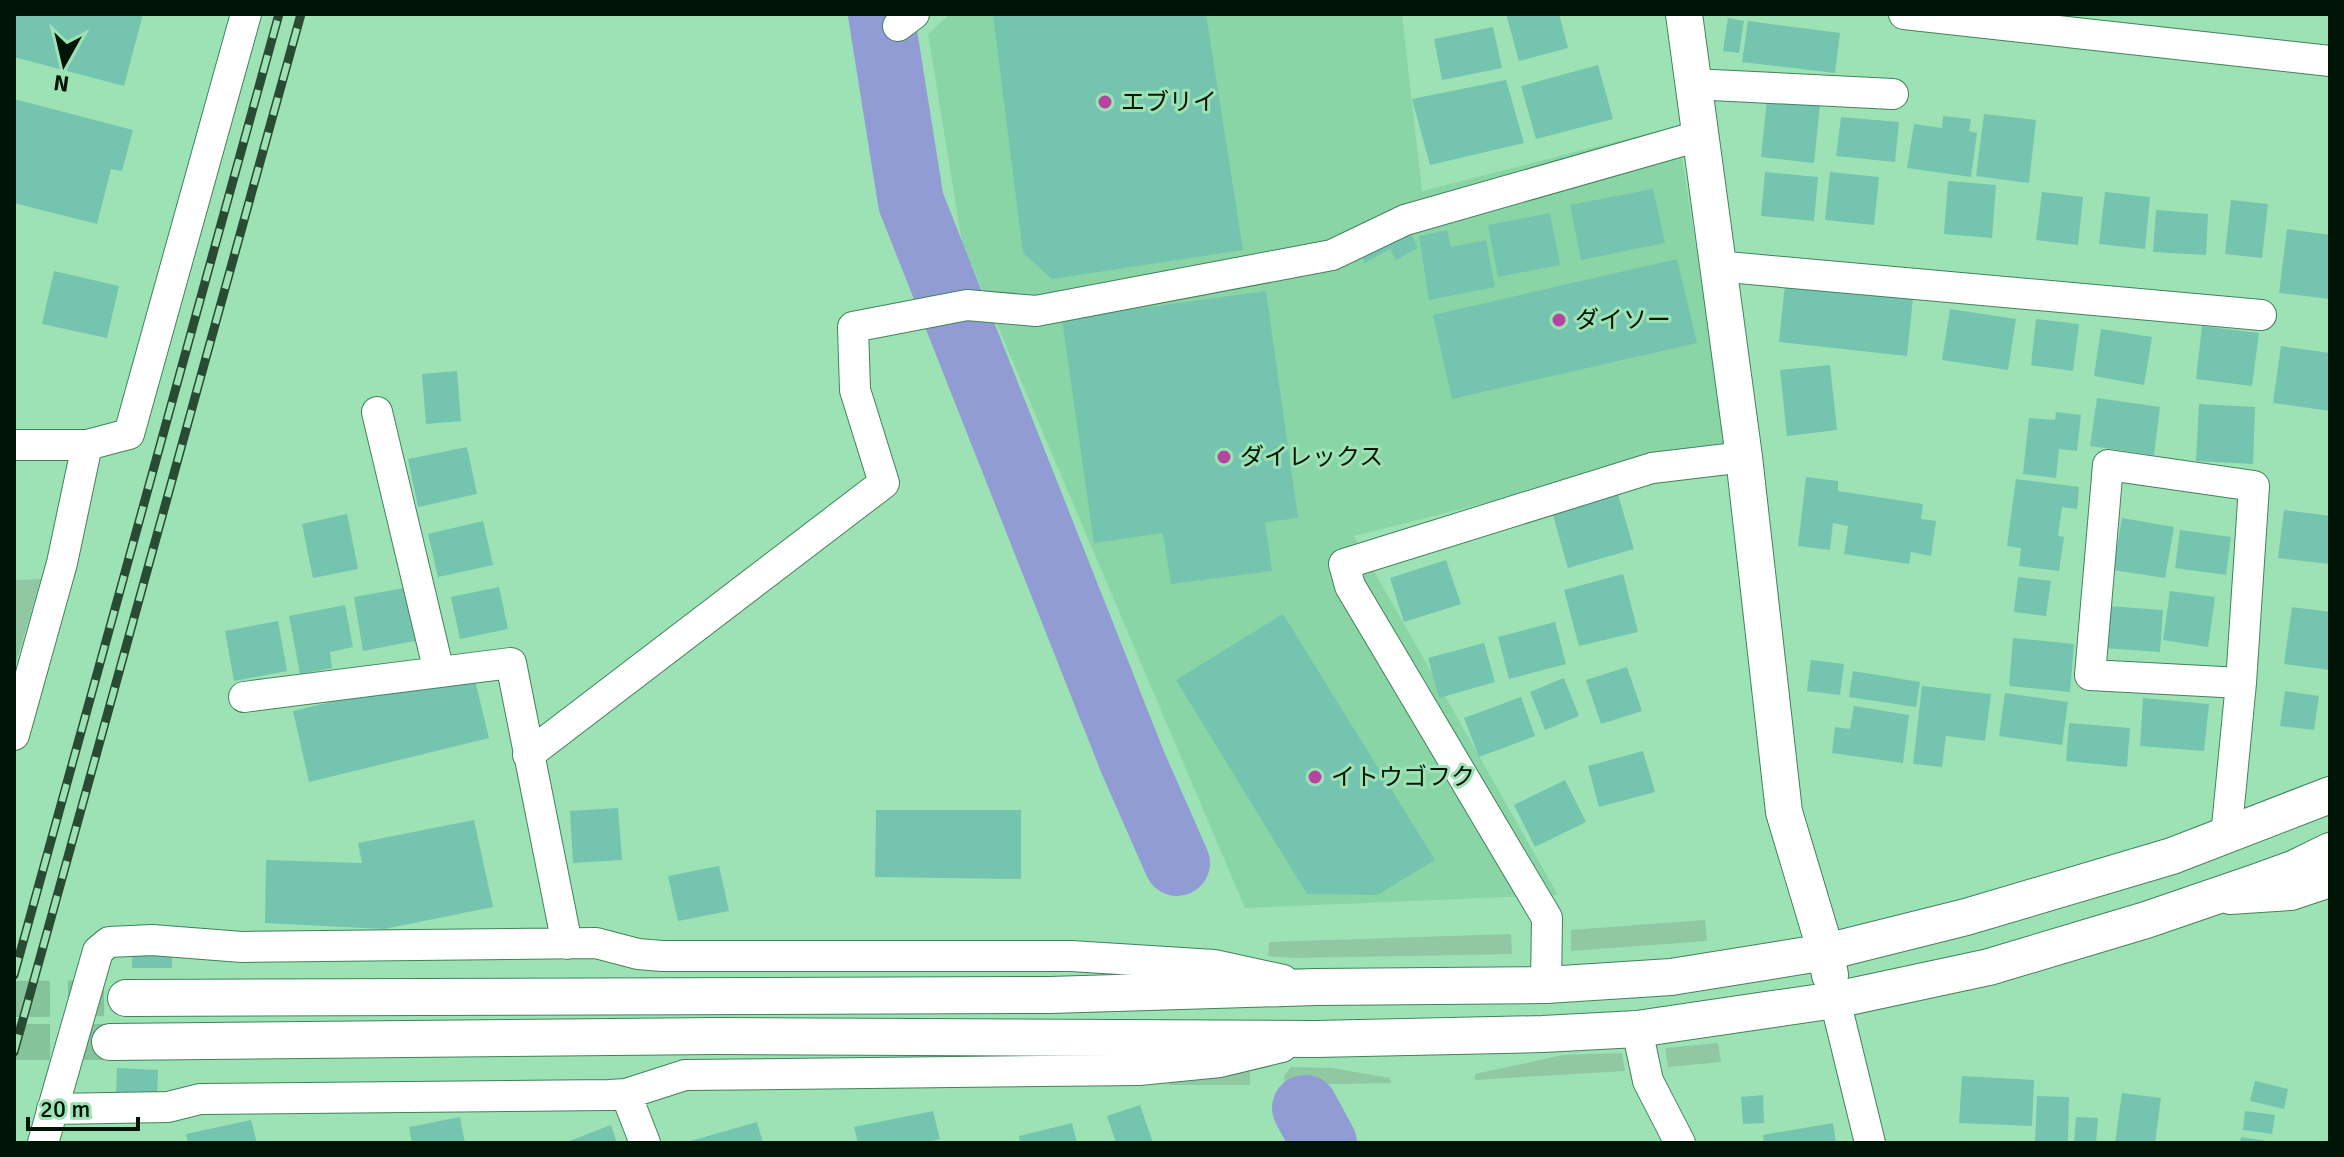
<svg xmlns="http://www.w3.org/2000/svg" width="2344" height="1157" font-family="Signika,'Noto Sans JP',sans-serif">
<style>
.built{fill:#8ad5a5}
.green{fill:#8fc8a3}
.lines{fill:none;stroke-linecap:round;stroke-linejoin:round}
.river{stroke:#919cd5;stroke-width:66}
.building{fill:#74c4af}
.tertiary-tunnel{stroke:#85c39b;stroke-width:36;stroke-dasharray:36 18;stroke-linecap:butt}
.minor-casing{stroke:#40835a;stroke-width:32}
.tertiary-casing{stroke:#40835a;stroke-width:38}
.minor{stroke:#fff;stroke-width:30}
.tertiary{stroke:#fff;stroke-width:36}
.rail-casing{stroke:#294a33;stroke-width:9}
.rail{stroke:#9de2b5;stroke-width:6;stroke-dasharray:18;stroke-linecap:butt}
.poi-dot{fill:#b545a1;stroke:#9de2b5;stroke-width:3}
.labels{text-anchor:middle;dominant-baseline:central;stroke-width:6;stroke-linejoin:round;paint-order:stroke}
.poi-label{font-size:24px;fill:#001405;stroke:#9de2b5;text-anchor:start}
</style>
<rect width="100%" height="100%" fill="#9de2b5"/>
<path class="built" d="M950,14H1402L1422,191L1677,126L1727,442L1354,536L1558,895L1245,908L962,242L928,34Z"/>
<path class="green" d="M41,579L14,670V580Z
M1705,920L1707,941L1571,951V930Z
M1511,934L1512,954L1295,958L1268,956L1269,942Z
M1718,1043L1721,1062L1668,1067L1665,1048Z
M1622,1053L1625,1071L1475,1080V1074L1563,1055Z
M1291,1067L1332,1068L1390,1078L1391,1083L1285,1085L1284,1076Z
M1250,1072V1085H1169V1078Z"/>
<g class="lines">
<path class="river" d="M881,14L911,202L1133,763L1177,863
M1305,1108L1324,1143"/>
</g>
<path class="building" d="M14,14H143L124,86L14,57Z
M993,14H1206L1243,250L1052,279L1023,253Z
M1506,14H1559L1568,48L1519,61Z
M1728,18L1744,21L1739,53L1723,51Z
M1748,21L1840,33L1835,73L1742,62Z
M1493,27L1502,68L1442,80L1434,39Z
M1598,65L1613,119L1536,139L1521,86Z
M1506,80L1524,143L1430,165L1412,99Z
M14,99L133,130L122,171L111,169L97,224L14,203Z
M1767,99L1820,105L1814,163L1761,157Z
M1984,114L2036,120L2029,183L1976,176Z
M1943,116L1971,119L1969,131L1977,133L1971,177L1907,168L1914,124L1942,128Z
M1841,117L1899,122L1895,162L1836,156Z
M1765,172L1818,177L1814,221L1761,216Z
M1830,172L1879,177L1874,225L1825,220Z
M1948,181L1996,185L1992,238L1944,234Z
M1653,189L1665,243L1581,260L1570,205Z
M2042,192L2083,197L2078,245L2036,240Z
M2105,192L2150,197L2145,249L2099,244Z
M2231,200L2268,204L2262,258L2225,254Z
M2156,210L2208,214L2206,255L2153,252Z
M1550,213L1560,265L1498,277L1488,225Z
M1408,228L1418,248L1396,260L1390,249L1365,263L1360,253Z
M2287,229L2330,235V299L2279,293Z
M1447,230L1451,247L1486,240L1495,287L1429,300L1419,236Z
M1677,259L1697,343L1452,399L1433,315Z
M54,271L119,286L107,338L42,324Z
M1785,284L1913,298L1907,356L1779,342Z
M1266,291L1298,518L1265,522L1272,571L1171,584L1163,533L1094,543L1062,319Z
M1950,309L2016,319L2008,370L1942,360Z
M2036,319L2079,324L2073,371L2031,365Z
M2202,326L2259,333L2252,386L2196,379Z
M2101,329L2152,337L2144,385L2094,376Z
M2281,346L2330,353V411L2273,403Z
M1830,365L1837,430L1787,436L1780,370Z
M457,371L461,421L426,424L422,374Z
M2097,398L2160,407L2154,455L2090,446Z
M2199,404L2255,407L2253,464L2196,461Z
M2056,412L2081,415L2077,451L2059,449L2056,478L2023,474L2029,418L2055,420Z
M467,447L477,494L418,507L408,459Z
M1806,477L1838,481V491L1923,504L1921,519L1936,521L1931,556L1911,552L1909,564L1844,554L1848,526L1833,523L1830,550L1798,546Z
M2016,479L2079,487L2077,509L2062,507L2058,536L2064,537L2059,571L2019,566L2021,548L2007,546Z
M1617,491L1634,549L1568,568L1552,512Z
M2284,510L2330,516V564L2278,558Z
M347,514L358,569L313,578L302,524Z
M2122,518L2174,527L2165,578L2113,570Z
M483,521L493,565L438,577L428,534Z
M2180,530L2231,537L2226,575L2175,568Z
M1446,560L1461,604L1404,622L1390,578Z
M1623,574L1638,632L1579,646L1564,590Z
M2018,577L2051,581L2046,616L2014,612Z
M410,587L420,640L363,651L354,597Z
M499,587L508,629L460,639L451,597Z
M2170,591L2215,597L2208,647L2163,640Z
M345,605L353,647L330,652L332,668L300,674L289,616Z
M2107,606L2163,610L2160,652L2104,648Z
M2292,607L2330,612V670L2284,664Z
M1283,614L1435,860L1377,895L1307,894L1176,680Z
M278,621L287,671L234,681L225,631Z
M1555,622L1566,664L1509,679L1498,637Z
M2013,638L2074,644L2070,692L2009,686Z
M1484,643L1495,682L1439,698L1428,658Z
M1811,660L1844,664L1840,695L1807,691Z
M1627,667L1642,711L1601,724L1586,680Z
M472,668L489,738L309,782L293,711Z
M1853,671L1920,682L1916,707L1849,697Z
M1564,678L1579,716L1545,730L1530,692Z
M1922,686L1991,694L1985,741L1946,736L1942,767L1913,764Z
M2285,691L2319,696L2314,730L2280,726Z
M2005,693L2068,702L2062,745L1999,736Z
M1521,697L1535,736L1479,757L1464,718Z
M2143,698L2209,704L2204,751L2140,746Z
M1854,706L1909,715L1903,763L1832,753L1835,727L1850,729Z
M2069,723L2130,728L2127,767L2066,761Z
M1643,751L1655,792L1599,807L1588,766Z
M1565,780L1586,822L1535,847L1514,805Z
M618,808L622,860L573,863L570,811Z
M876,810H1021V879L875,877Z
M474,820L493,907L384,929L265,923L266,860L362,863L358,843Z
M719,866L729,911L678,921L668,876Z
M132,954H172V968H132Z
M117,1068L158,1070L157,1096L116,1094Z
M1962,1076L2034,1080L2032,1126L1959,1123Z
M2255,1081L2288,1089L2284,1109L2250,1101Z
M2122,1093L2161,1098L2155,1143H2115Z
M1763,1095L1764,1123L1743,1124L1741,1097Z
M2037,1096L2069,1097L2068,1143H2035Z
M1140,1105L1153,1143H1116L1107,1116Z
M933,1111L940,1139L923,1143H858L854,1127Z
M2245,1111L2275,1115L2272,1134L2243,1130Z
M460,1117L465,1143H412L409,1127Z
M2076,1117L2098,1118L2096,1143H2074Z
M251,1120L257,1143H188L186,1134Z
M757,1122L763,1143H687V1142Z
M1072,1123L1077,1143H1020L1019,1136Z
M1833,1123L1836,1143H1764L1763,1135Z
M611,1125L617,1143H564Z
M2241,1137L2267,1141V1143H2240Z"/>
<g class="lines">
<path class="tertiary-tunnel" d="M14,999L126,998
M14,1042H110"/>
<g class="minor-casing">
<path id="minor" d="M1904,14L2330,61
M898,26L914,14
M1692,84L1893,94
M1716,266L2261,315
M377,412L439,672
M14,445H87L62,563L14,735
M87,445L129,434L246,14
M244,697L511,663L567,944
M528,755L884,483L855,390L853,327L967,305L1036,311L1332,255L1405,220L1699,136
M2226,837L2241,683L2254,486L2108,465L2090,675L2241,683
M2230,899L2291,895L2330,882
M1546,985L1547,918L1350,586L1344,564L1652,468L1744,457
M1835,1000L1870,1143
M1637,1029L1648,1081L1680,1143
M626,1094L645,1143
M52,1109L168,1107L200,1099L609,1095L626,1094L685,1075L1139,1070L1220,1062L1282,1047
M43,1143L98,951L109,942L152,940L242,947L596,943L638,954L662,956H1071L1214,965L1283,980"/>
</g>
<g class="tertiary-casing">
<path id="tertiary" d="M1684,14L1744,457L1784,812L1826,952L1830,975
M126,998L1050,995L1316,987L1546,985L1671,977L1826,952L1966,917L2172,856L2330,795
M110,1042L716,1036L1315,1039L1543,1034L1637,1029L1835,1000L1989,967L2146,920L2254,883L2293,869L2330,851"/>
</g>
<use href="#minor" class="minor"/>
<use href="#tertiary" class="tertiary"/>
<g class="rail-casing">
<path id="rail" d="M14,975L279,14
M14,1052L301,14"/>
</g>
<use href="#rail" class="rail"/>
</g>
<g class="poi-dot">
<circle cx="1105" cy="102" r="8"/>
<circle cx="1559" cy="320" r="8"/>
<circle cx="1224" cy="457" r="8"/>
<circle cx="1315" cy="777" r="8"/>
</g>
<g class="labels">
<g class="poi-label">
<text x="1121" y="102">エブリイ</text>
<text x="1575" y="320">ダイソー</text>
<text x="1240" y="457">ダイレックス</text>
<text x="1331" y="777">イトウゴフク</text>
</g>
</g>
<rect width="2344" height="1157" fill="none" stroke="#001405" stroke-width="32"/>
<g transform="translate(64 64) rotate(188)" stroke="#9de2b5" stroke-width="6" paint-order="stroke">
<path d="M0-6L14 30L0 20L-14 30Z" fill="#001405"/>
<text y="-12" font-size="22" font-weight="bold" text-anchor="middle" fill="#001405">N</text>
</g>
<path d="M28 1117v12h110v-12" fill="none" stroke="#001405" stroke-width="4"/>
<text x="40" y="1117" font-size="24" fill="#001405" stroke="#9de2b5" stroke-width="6" paint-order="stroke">20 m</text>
</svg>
